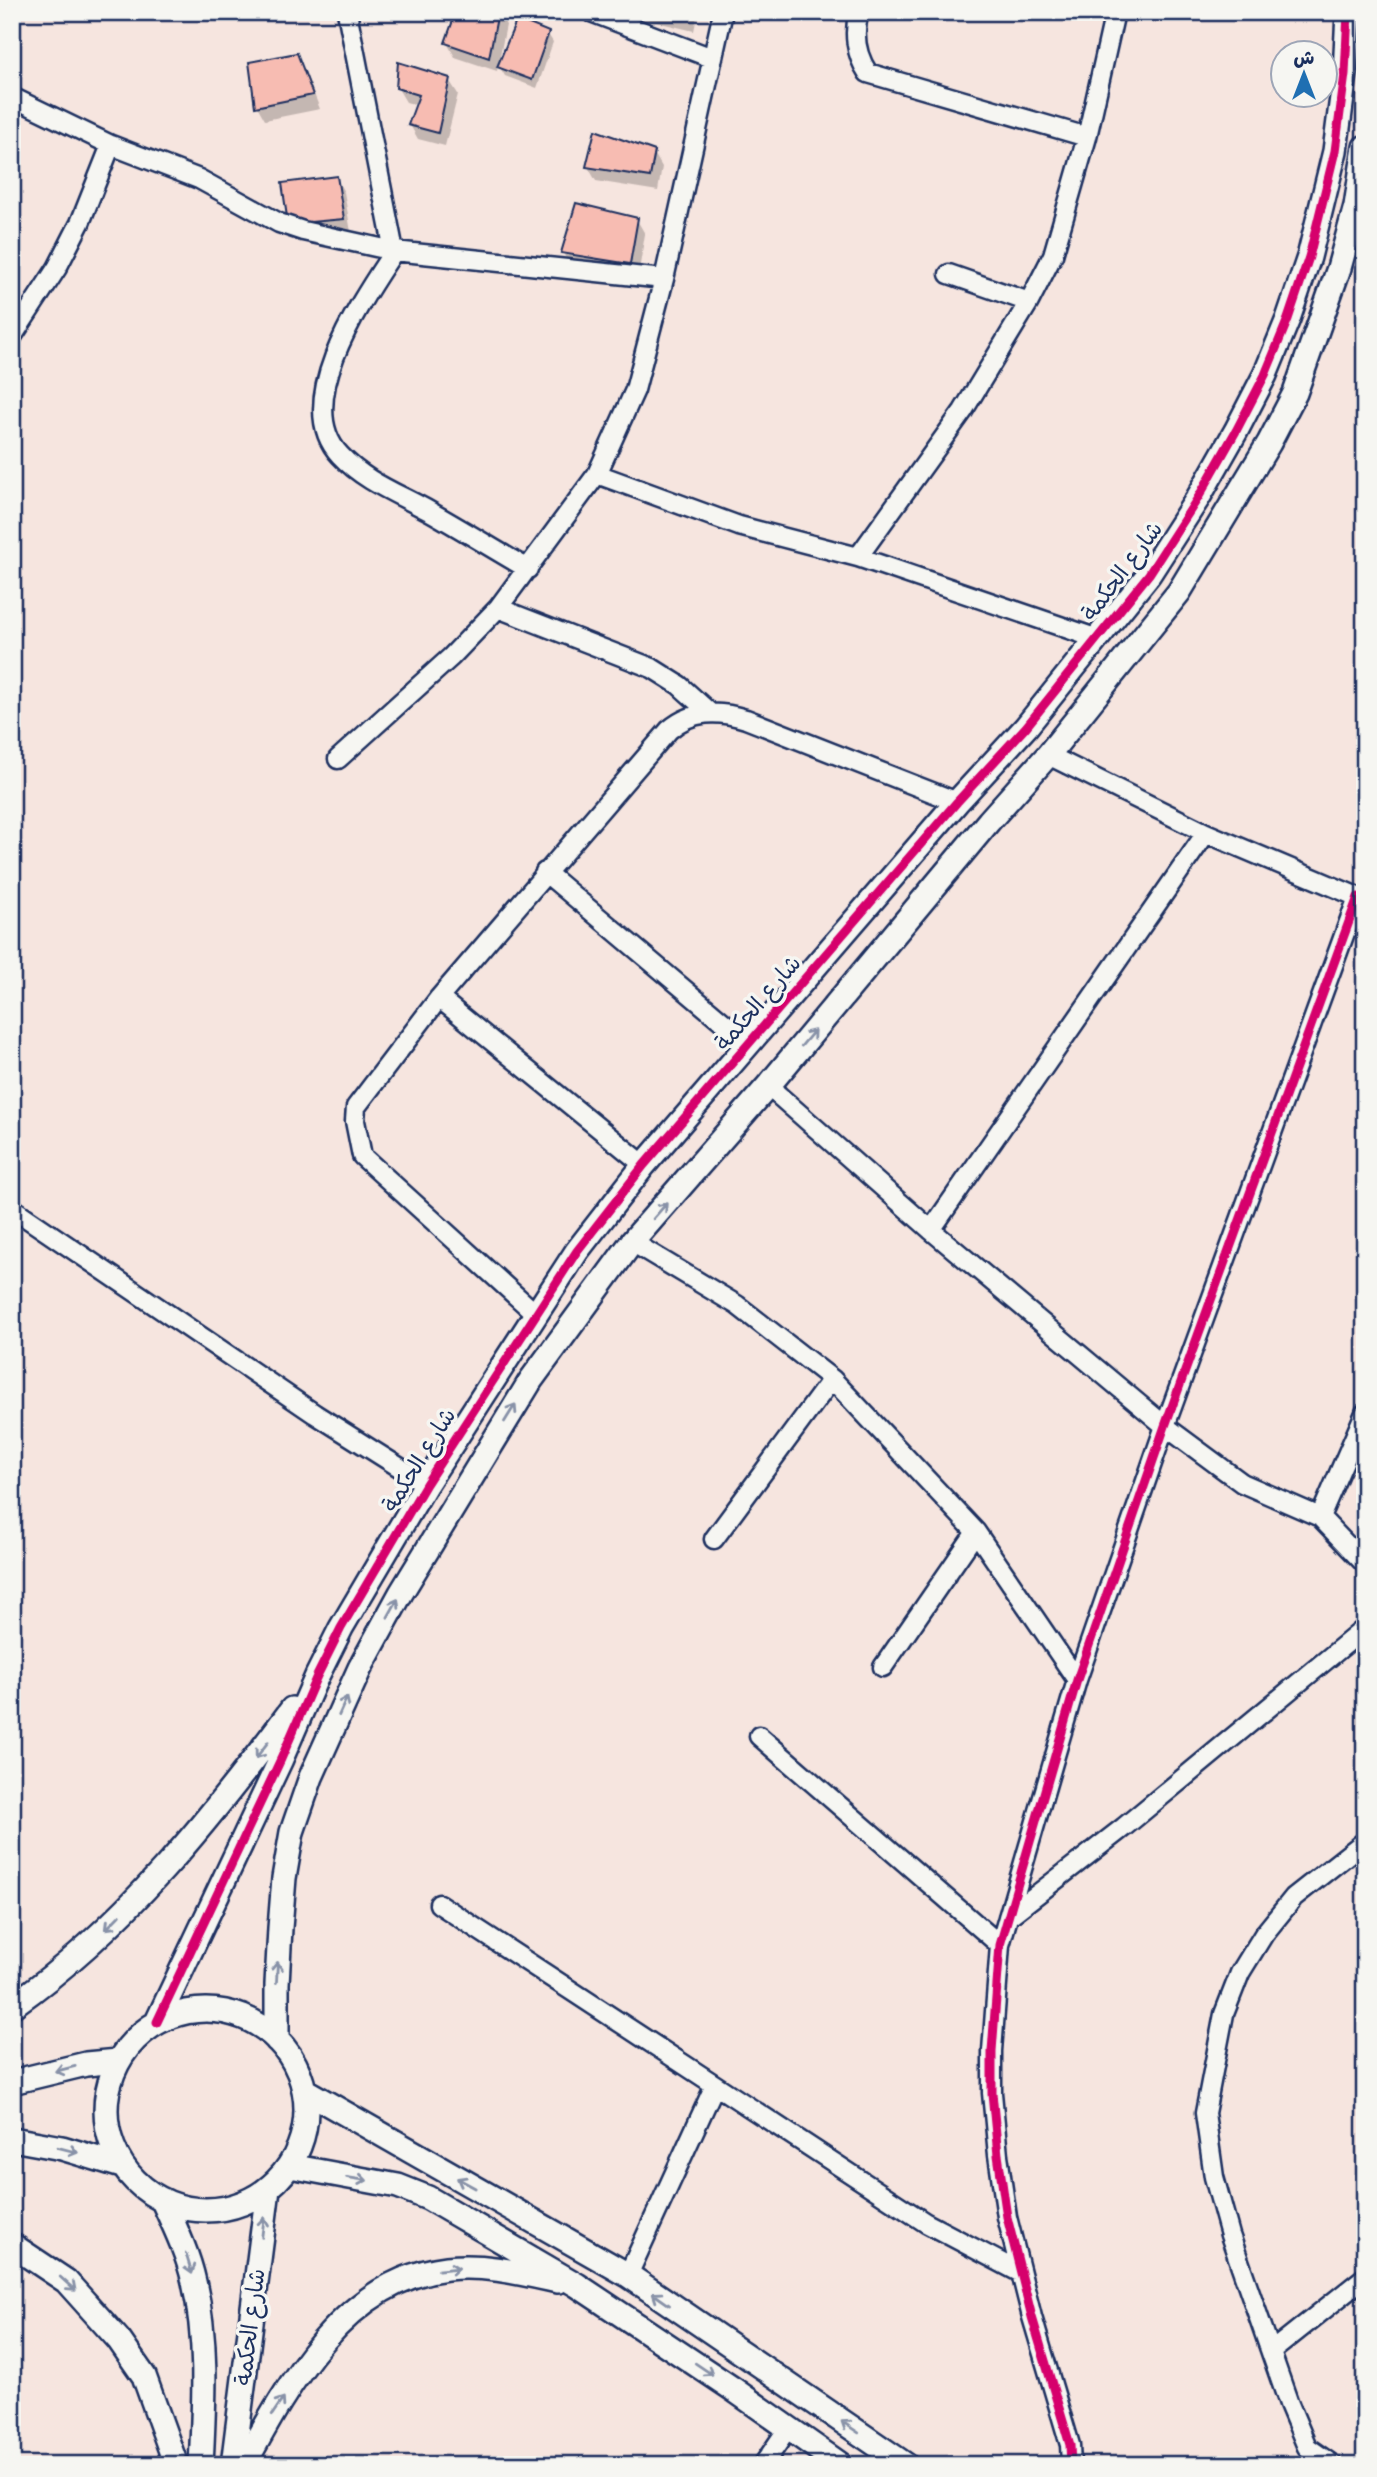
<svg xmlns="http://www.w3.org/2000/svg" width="1377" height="2477" font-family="Sriracha,'Playpen Sans Arabic',sans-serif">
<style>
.shadow{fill:#0003}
.building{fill:#f7bcb2;stroke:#1b2f5e;stroke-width:2}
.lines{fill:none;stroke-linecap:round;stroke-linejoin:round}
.minor-casing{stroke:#1b2f5e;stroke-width:23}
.tertiary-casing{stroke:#1b2f5e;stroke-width:28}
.minor{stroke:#f6f6f2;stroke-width:18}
.tertiary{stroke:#f6f6f2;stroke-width:23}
.cycleway-casing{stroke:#f6f6f2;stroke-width:13}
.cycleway{stroke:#d6006c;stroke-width:9}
.oneway{stroke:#8892a8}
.labels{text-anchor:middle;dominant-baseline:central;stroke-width:7;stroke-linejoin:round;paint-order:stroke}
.street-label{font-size:23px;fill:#1b2f5e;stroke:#f6f6f2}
</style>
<rect width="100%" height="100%" fill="#f6e5df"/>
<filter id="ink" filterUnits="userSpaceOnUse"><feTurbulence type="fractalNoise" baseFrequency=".0143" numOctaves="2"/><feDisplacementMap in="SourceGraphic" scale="14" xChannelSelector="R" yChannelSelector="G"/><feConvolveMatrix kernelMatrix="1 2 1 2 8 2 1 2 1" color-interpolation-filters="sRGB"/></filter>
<g filter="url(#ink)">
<path class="shadow" d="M458,12H498L506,25L497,71L455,57L447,43Z
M640,12H698L694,31L644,19Z
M547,33L553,42L537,88L505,76L499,66Z
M296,55L304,69L320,109L265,120L257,106Z
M449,80L458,94L445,146L418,139L410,125L417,105L406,102L397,87Z
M654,153L662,167L658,191L596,181L588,167Z
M336,178L344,192L351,232L298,237L290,223Z
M637,220L645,234L638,277L571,267L563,253Z"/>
<path class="building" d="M456,12H498L489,58L445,43Z
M517,19L549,32L532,80L497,67Z
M297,53L313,95L255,107L249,62Z
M398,62L450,78L438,133L408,125L419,95L396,88Z
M595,130L655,151L650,177L586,167Z
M337,176L344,219L288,224L282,183Z
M576,203L638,218L630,264L561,253Z"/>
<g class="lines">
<g class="minor-casing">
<path id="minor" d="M347,12L394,251C364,297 290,402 340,455C365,482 399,494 431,512C463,530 495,550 528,569
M591,12L712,58
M859,12C853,33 856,55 868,73L1087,137
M12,97L111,145L199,179L279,223L303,231L394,251L664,279
M949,274L1029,302
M12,337L57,268L80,223L111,145
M597,474L739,526L858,557L1095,638
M858,557L963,411L1029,302L1053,255L1087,137L1115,12
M498,608L652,668L679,685L710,713
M1048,755L1206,833L1365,900
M338,759L451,657L498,608L597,474L635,390L664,279L723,12
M545,872L749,1044
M439,998L644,1165
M768,1086L931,1230L1165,1426L1242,1483L1320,1517L1365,1564
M12,1208L315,1414L426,1484
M931,1230L1206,833
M632,1242L737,1305L832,1379L976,1532L1077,1680
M536,1314L362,1156L355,1121L356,1107L439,998L669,730C692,710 718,710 746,719L957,802
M1320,1517L1365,1413
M714,1539L832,1379
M883,1667L976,1532
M759,1736L1000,1945
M439,1904L926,2223L1021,2273
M1008,1917L1124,1827L1365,1628
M628,2275L715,2085
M1272,2351L1365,2277
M763,2465L789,2427
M1071,2465L1070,2445L1032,2317L1007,2217L998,2155L992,2093V2051L1000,1945L1077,1680L1165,1426L1358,897
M1333,2465L1307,2447L1289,2404L1230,2235L1214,2177L1205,2113L1224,2014L1240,1973L1264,1934L1294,1897L1365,1841"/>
</g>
<g class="tertiary-casing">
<path id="tertiary" d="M12,2006C125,1927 211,1818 292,1709
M106 2110a100 100 0 1 1 200 0a100 100 0 1 1-200 0Z
M157,2022L281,1759L317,1676L341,1628L426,1484L577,1251L644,1165L957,802L1026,727L1149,574L1198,498L1236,431L1265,375L1288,319L1309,257L1335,151L1345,74L1348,12
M277,2040V1984L280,1928L284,1878L292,1832L311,1777L360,1668L401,1593L531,1380L632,1242L768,1086L989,821L1048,755L1179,592L1269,443L1295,393L1339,268L1356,206L1365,147
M12,2082L86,2064L118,2061
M304,2090L628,2275L906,2465
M12,2139L62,2148L122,2166
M290,2166L398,2186L428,2198L577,2285L733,2389L841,2465
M163,2201C175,2227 188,2254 194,2282C208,2342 204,2404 201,2465
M12,2245L66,2281L119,2340L144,2376L176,2465
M233,2465L268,2189
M244,2465C288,2384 345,2280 447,2268C485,2264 521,2273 558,2281"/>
</g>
<use href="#minor" class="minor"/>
<use href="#tertiary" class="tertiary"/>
<g class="cycleway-casing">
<path id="cycleway" d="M157,2022L281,1759L317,1676L341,1628L426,1484L577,1251L644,1165L957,802L1026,727L1149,574L1198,498L1236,431L1265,375L1288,319L1309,257L1335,151L1345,74L1348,12
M1071,2465L1070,2445L1032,2317L1007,2217L998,2155L992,2093V2051L1000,1945L1077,1680L1165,1426L1358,897"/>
</g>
<use href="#cycleway" class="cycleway"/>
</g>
<defs><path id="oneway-shaft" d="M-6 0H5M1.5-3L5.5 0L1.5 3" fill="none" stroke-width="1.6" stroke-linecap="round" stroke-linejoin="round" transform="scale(1.75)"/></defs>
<g class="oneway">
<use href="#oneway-shaft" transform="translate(808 1038) rotate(-50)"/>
<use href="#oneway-shaft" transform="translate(660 1211) rotate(-49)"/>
<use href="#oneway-shaft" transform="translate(510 1413) rotate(-58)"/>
<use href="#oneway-shaft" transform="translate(393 1608) rotate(-61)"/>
<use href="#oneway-shaft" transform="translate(343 1706) rotate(-66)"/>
<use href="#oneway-shaft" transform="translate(262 1750) rotate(127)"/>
<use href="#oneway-shaft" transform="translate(113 1922) rotate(134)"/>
<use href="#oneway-shaft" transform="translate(277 1972) rotate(-87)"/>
<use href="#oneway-shaft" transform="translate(65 2069) rotate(166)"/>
<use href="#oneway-shaft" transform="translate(68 2150) rotate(15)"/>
<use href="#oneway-shaft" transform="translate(357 2179) rotate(9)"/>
<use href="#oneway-shaft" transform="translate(466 2183) rotate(-151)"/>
<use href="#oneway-shaft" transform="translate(263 2227) rotate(-83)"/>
<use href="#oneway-shaft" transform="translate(189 2264) rotate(73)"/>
<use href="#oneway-shaft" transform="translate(449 2269) rotate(-6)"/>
<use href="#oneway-shaft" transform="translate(68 2284) rotate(42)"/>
<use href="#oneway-shaft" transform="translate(661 2299) rotate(-145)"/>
<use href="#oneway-shaft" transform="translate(704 2369) rotate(34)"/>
<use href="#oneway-shaft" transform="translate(278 2406) rotate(-56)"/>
<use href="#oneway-shaft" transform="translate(850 2427) rotate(-146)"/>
</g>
</g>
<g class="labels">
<g class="street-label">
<text transform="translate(1122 571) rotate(-53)">شارع الحكمة</text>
<text transform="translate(758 1003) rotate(-49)">شارع الحكمة</text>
<text transform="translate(419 1460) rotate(-58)">شارع الحكمة</text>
<text transform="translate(250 2327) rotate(-83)">شارع الحكمة</text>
</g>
</g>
<rect width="1377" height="2477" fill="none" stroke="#f6f6f2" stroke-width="42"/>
<rect x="21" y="21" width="1335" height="2435" fill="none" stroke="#1b2f5e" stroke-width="2.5" filter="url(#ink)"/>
<g transform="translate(1304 74)"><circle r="33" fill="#f6f6f2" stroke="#9ea6b7" stroke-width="2"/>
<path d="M0-5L12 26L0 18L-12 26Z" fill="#1f6fb2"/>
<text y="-10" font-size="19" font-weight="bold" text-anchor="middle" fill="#1b2f5e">ش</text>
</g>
</svg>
